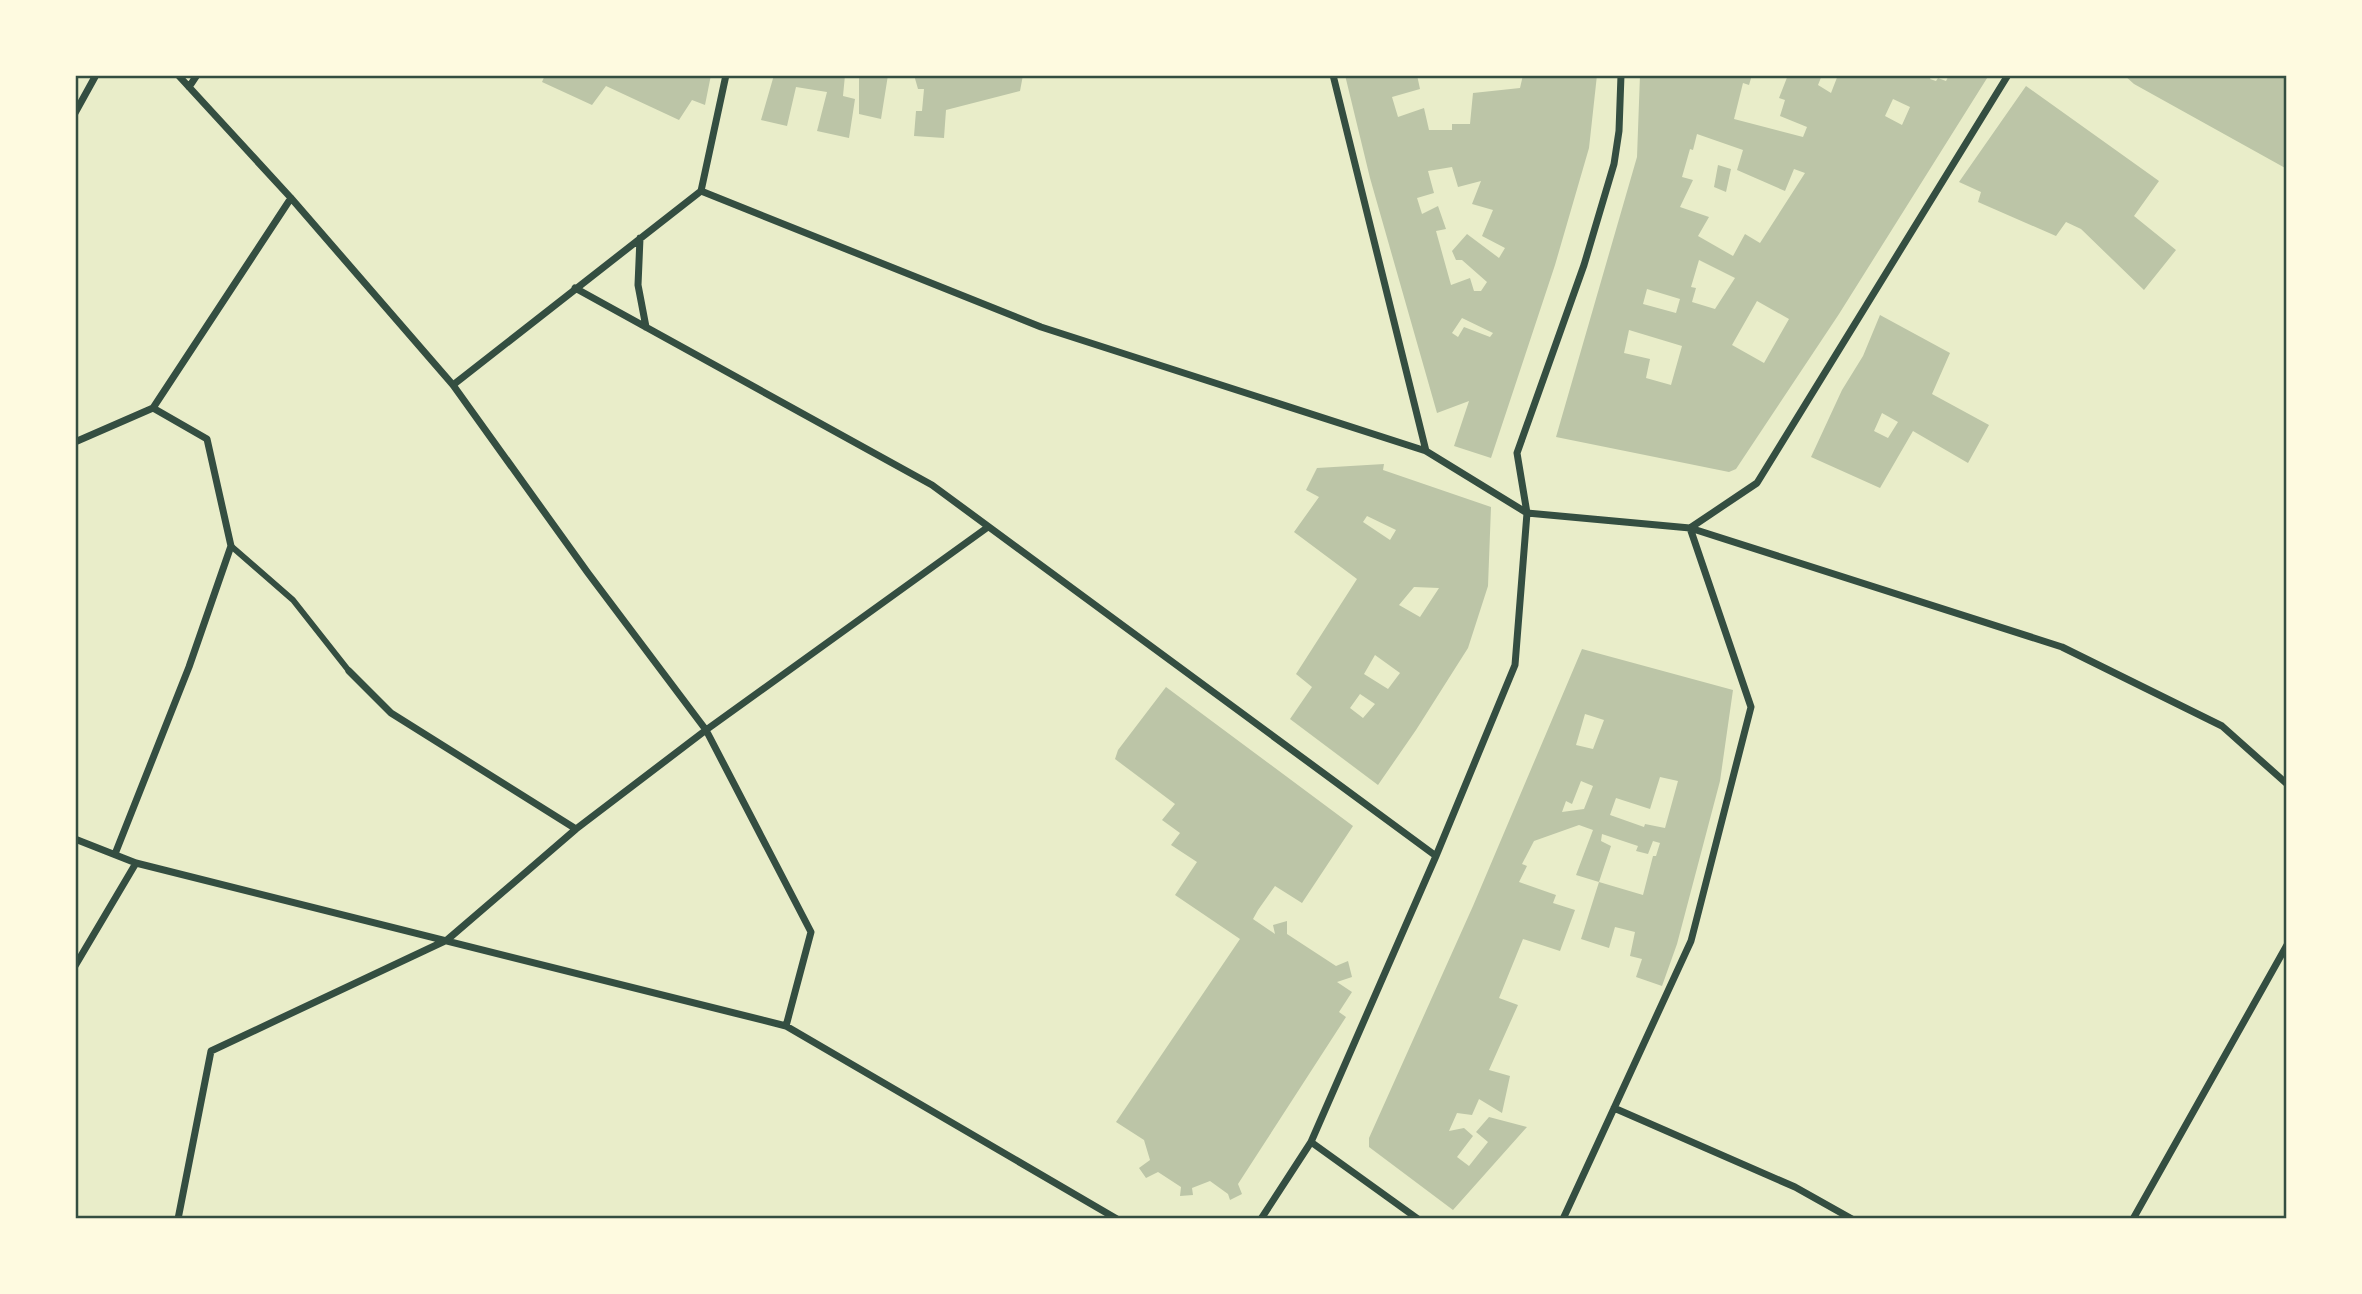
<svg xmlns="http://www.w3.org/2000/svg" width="2362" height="1294" font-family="Rubik,sans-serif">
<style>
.building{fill:#bcc5a7;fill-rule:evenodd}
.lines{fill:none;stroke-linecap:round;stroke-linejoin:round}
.pedestrian{stroke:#344e41;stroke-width:6}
.minor{stroke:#344e41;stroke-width:7}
.neatline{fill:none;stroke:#344e41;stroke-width:2.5}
</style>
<rect width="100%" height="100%" fill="#e9edc9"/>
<path class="building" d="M545,75H711L705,105L692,100L679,120L606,86L592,105L542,82Z
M774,75H845L843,96L855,99L849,138L817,131L827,92L796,87L787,126L761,120Z
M859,75H888L881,119L859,114Z
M914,75H1023L1020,91L946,110L944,138L914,136L916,111H922L924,89H918Z
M1345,75H1417L1420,89L1392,97L1398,117L1424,108L1429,130H1452V124H1470L1473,93L1520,88L1523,75H1597L1589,148L1555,265L1491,458L1454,446L1469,401L1437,413L1370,178ZM1452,167L1458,187L1481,181L1472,204L1493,210L1482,236L1505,248L1499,258L1467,234L1452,251L1456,260H1462L1487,282L1481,291H1474L1470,278L1451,285L1436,231L1446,229L1438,206L1422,214L1417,198L1434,193L1428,171ZM1462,318L1493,333L1490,337L1464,327L1458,337L1452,333Z
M1640,75H1752L1749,85L1743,83L1734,119L1803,137L1807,127L1780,116L1785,100L1779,98L1788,75H1822L1818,85L1831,93L1838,75H1932L1930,79L1936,81L1938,78L1946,81L1949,75H1989L1839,314L1736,469L1729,472L1556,437L1637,157ZM1893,99L1910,107L1902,125L1885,116ZM1697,134L1743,150L1737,170L1785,191L1794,169L1805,173L1760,243L1745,234L1733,256L1698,236L1709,217L1680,207L1693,180L1682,177L1690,149L1693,150ZM1699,260L1735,278L1715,309L1692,302L1696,288L1691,287ZM1647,289L1680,299L1676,313L1643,304ZM1757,301L1789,319L1764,363L1732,345ZM1629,330L1682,346L1671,385L1646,378L1650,359L1624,353Z
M2124,75H2287V169L2134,84Z
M2026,86L2159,181L2134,216L2176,250L2144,290L2081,229L2066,222L2056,236L1978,202L1981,192L1959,182Z
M1718,165L1731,169L1726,192L1714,187Z
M1880,315L1950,353L1932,394L1989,425L1968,463L1913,431L1880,488L1811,457L1842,390L1863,356ZM1882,413L1898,422L1888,438L1874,431Z
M1384,464L1383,470L1491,507L1488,586L1468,648L1416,730L1378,785L1290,719L1312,687L1296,674L1357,579L1294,532L1319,497L1306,490L1317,468ZM1367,516L1396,530L1390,540L1363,522ZM1414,587L1439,588L1420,617L1399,605ZM1375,655L1400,673L1388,689L1364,674ZM1360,694L1375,704L1363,718L1350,708Z
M1582,649L1733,690L1720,781L1677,944L1662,986L1636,977L1642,959L1630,956L1635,932L1615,927L1609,948L1581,939L1599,882L1643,895L1653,856H1656L1660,843L1653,841L1648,854L1636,851L1638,846L1602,834L1601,841L1611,846L1599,882L1576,875L1593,830L1579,825L1534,841L1522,864L1527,866L1519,882L1556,895L1553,903L1575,910L1560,951L1523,939L1499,998L1518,1005L1489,1070L1510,1076L1502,1113L1479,1099L1472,1115L1457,1113L1449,1131L1464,1128L1473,1136L1457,1157L1469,1166L1488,1142L1476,1132L1489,1117L1527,1127L1453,1210L1369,1147V1138L1473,906ZM1585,714L1604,720L1593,749L1576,745ZM1660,777L1678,781L1665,828L1645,824L1644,827L1610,815L1616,798L1650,809ZM1581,781L1593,786L1584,809L1562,812L1566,801L1572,804Z
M1166,687L1353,826L1302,903L1275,886L1258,910L1253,919L1275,934L1273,925L1287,921V934L1336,966L1348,961L1352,977L1337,982L1352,992L1339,1012L1346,1017L1238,1184L1242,1194L1230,1200L1228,1194L1210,1181L1192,1188L1193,1195L1180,1196L1181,1187L1158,1172L1146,1178L1139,1168L1150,1160L1144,1140L1116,1122L1240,939L1175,895L1197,862L1171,845L1180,833L1162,820L1175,804L1115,759L1118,750Z"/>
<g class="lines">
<path class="pedestrian" d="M231,546L293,600L349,671"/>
<path class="minor" d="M178,75L291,198L453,385L588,573L706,730L811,932L786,1026
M1333,75L1426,451
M189,87L197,75
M75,113L96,75
M701,191L1041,327L1426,451L1527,513L1690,528L1757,483L2008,75
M640,238L638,285L646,327
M575,288L932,485L1436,856
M453,385L701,191L726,75
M75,442L153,408
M1690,528L2062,647L2222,726L2287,784
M349,671L391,713L576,829
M75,839L136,863L786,1026L1117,1219
M115,854L189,667L231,546L207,439L153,408L291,198
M75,966L136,863
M1614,1108L1795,1187L1852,1219
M1311,1142L1418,1219
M178,1219L211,1051L447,940L576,829L706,730L988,527
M1261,1219L1311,1142L1436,856L1515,665L1527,513L1517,453L1584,265L1614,164L1619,131L1621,75
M1563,1219L1691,941L1751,707L1690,528
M2133,1219L2287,945"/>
</g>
<rect width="2362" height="1294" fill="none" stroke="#fefae0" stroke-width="154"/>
<rect x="77" y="77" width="2208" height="1140" class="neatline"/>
</svg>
